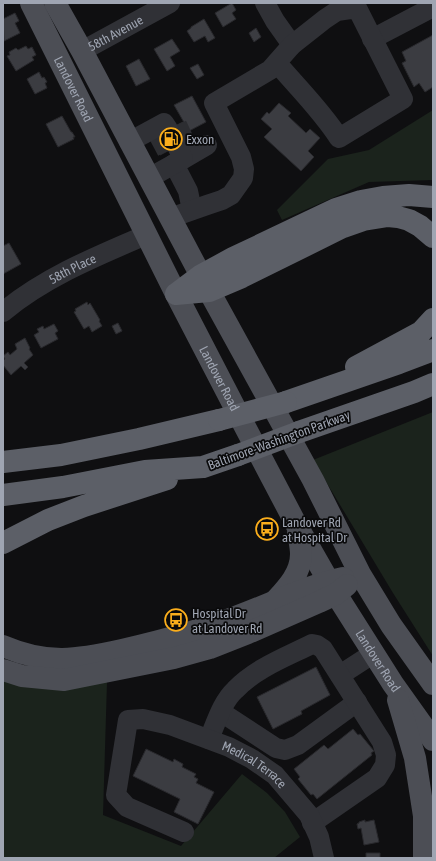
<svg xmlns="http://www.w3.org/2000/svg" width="436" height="861" font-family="'Asap Condensed',sans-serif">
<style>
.green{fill:#1b231c}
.building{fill:#3b3c41;stroke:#29292d}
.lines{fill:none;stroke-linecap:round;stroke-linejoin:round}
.minor-tunnel{stroke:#2c2d31;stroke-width:20;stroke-dasharray:20 10;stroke-linecap:butt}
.minor{stroke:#303136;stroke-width:20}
.major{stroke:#4c4e55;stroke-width:22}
.highway{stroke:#5c5f67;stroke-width:22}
.highway-bridge{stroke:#5c5f67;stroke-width:22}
.labels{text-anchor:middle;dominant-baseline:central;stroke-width:3.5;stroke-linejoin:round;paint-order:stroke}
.street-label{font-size:13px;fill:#9fa5b2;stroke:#0a0a0b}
.poi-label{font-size:13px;fill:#9fa5b2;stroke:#0a0a0b;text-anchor:start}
</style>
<rect width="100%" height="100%" fill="#0f0f11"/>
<path class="green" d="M433,110V180L369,182L282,220L277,210L328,159L369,150Z
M433,412V656L393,593L313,460Z
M3,679L107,682L103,815L181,846L242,774L267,793L285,812L300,837L274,858H3Z"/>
<path class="building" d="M232,3L236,10L232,13L236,19L223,27L215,13Z
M15,13L19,21L15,23L20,33L4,41L3,19Z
M204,19L215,38L208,42L205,36L194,42L187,31L191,28V27Z
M256,28L261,37L254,42L249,33Z
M433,35V87L425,92L419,83L414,87L402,63L406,61L402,52Z
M172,39L180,51L170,57L175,66L167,71L154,49Z
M26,46L28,49L32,47L36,55L32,57L34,60L16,71L7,56L10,55L9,52L16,48L18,50Z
M139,59L150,79L136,86L126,66Z
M198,64L204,75L197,79L190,68Z
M39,72L42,78L44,77L47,82L45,83L47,88L35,94L27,79Z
M192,96L206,122L189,131L174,105Z
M279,103L291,113L288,116L306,133L310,129L320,138L308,151L314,157L301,171L264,137L272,129L261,119L267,112L269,114Z
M62,116L71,132H72L75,137H73L74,139L58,147L46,124Z
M183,122L191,139L160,155L151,138Z
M9,243L21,264L3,274V246Z
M87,302L88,305L90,303L100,320L99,321L102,326L92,332L89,326L84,329L74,312L76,311L75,309Z
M118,323L122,331L116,334L112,326Z
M54,324L58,331L55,333L58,339L41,348L34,335L39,332L37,329L43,326L44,329Z
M25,338L30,348L29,349L33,355L24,363L28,367L25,370L21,366L11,375L3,365V361L5,359L3,356L8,352L10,355L17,349L15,344Z
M316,667L330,695L301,711L302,714L273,729L257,697Z
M353,729L358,735L360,734L374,751L371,753L372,755L317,799L313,794L311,795L298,779L300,777L294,769L324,745L328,749Z
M146,749L173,762L174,759L183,764L182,767L196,774L194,777L198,779L196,783L214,792L198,824L174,812L180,799L133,776Z
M365,820V822L374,820L379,842L364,845L361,828L358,829L357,824L359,823V822Z
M366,853H380V858H366Z"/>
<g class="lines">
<path class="minor-tunnel" d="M177,125L185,142
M158,134L167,151"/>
<g class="minor">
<path d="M265,3L275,21L292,45"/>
<path d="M372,39L433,7"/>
<path id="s1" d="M82,51L170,3"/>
<path d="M129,142L164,123L168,129"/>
<path d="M183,159L207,145"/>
<path d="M174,164L188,191L192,210"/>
<path d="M149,178L183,159L177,146"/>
<path d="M170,218L207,205L222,200L231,195L243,178L244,169L241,157L214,103L270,70L292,45L325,19L337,11L357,8L403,99L339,138C321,110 298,88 277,63"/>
<path id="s2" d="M3,312C45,277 97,256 146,235"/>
<path d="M340,675L374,653"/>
<path d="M221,712L276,748L285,750L298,745L357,702"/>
<path d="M209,739C216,723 222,702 235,690C256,668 286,657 312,644L317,645L323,649L382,742L386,755L385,765L377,778L312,823"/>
<path id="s3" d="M184,832L127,807L116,795L128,720L143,719L170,725L229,747L252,759L275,775L309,815L319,837L324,858"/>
</g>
<g class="major">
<path id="s4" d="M31,3L176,294L233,404L296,524L336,594L393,684L433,740"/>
<path d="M55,3L82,51L209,291L313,480L360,574L391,625L433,684"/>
<path d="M276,600C288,587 301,573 301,554C301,547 299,539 298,532"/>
<path d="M3,646C47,665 77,660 122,650C161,641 200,631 238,616C273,603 306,586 343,578"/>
<path d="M3,670L22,676L64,680L174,658L210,648L248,633L319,602L336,594L347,585"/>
<path d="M398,700L415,758L424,816V858"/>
</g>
<path class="highway" d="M176,294L200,276L233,258L336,209L361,201L383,197L409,195L433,197
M176,294L209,291L242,277L343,227L363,220L388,216L398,217L409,220L420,226L433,237
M356,367L421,332L433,319
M286,402L399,363L433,350
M299,432L414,392L433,384
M3,462L61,455L139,439L219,420
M3,495L63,487L145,471L203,467L238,455
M3,543L48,520L84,506L167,479"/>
<path class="highway-bridge" d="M219,420L286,402
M238,455L299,432"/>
</g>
<defs>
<g id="fuel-ring" transform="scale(1.15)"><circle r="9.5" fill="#0a0a0b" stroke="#fbae1c" stroke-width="1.5"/><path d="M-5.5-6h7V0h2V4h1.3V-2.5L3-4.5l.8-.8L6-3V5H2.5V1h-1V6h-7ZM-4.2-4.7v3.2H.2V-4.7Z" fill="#fbae1c"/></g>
<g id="bus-ring" transform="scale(1.15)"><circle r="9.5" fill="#0a0a0b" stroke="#fbae1c" stroke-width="1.5"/><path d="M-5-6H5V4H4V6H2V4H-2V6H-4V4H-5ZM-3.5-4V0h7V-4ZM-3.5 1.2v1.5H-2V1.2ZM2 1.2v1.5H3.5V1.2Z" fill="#fbae1c"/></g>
</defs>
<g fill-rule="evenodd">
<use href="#fuel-ring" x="171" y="139"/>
<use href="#bus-ring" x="267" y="529"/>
<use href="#bus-ring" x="176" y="620"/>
</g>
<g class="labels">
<g class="street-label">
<text stroke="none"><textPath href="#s1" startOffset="38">58th Avenue</textPath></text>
<text stroke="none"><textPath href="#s4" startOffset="96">Landover Road</textPath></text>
<text stroke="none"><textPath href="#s2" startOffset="82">58th Place</textPath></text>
<text stroke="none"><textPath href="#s4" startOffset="420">Landover Road</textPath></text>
<text transform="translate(279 440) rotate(-20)">Baltimore-Washington Parkway</text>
<text stroke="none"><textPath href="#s4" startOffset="744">Landover Road</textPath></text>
<text stroke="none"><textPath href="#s3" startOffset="291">Medical Terrace</textPath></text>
</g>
<g class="poi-label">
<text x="186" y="139">Exxon</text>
<text x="282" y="522">Landover Rd<tspan x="282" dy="15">at Hospital Dr</tspan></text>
<text x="192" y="613">Hospital Dr<tspan x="192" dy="15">at Landover Rd</tspan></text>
</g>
</g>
<rect width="436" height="861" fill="none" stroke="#9fa5b2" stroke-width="8"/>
</svg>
